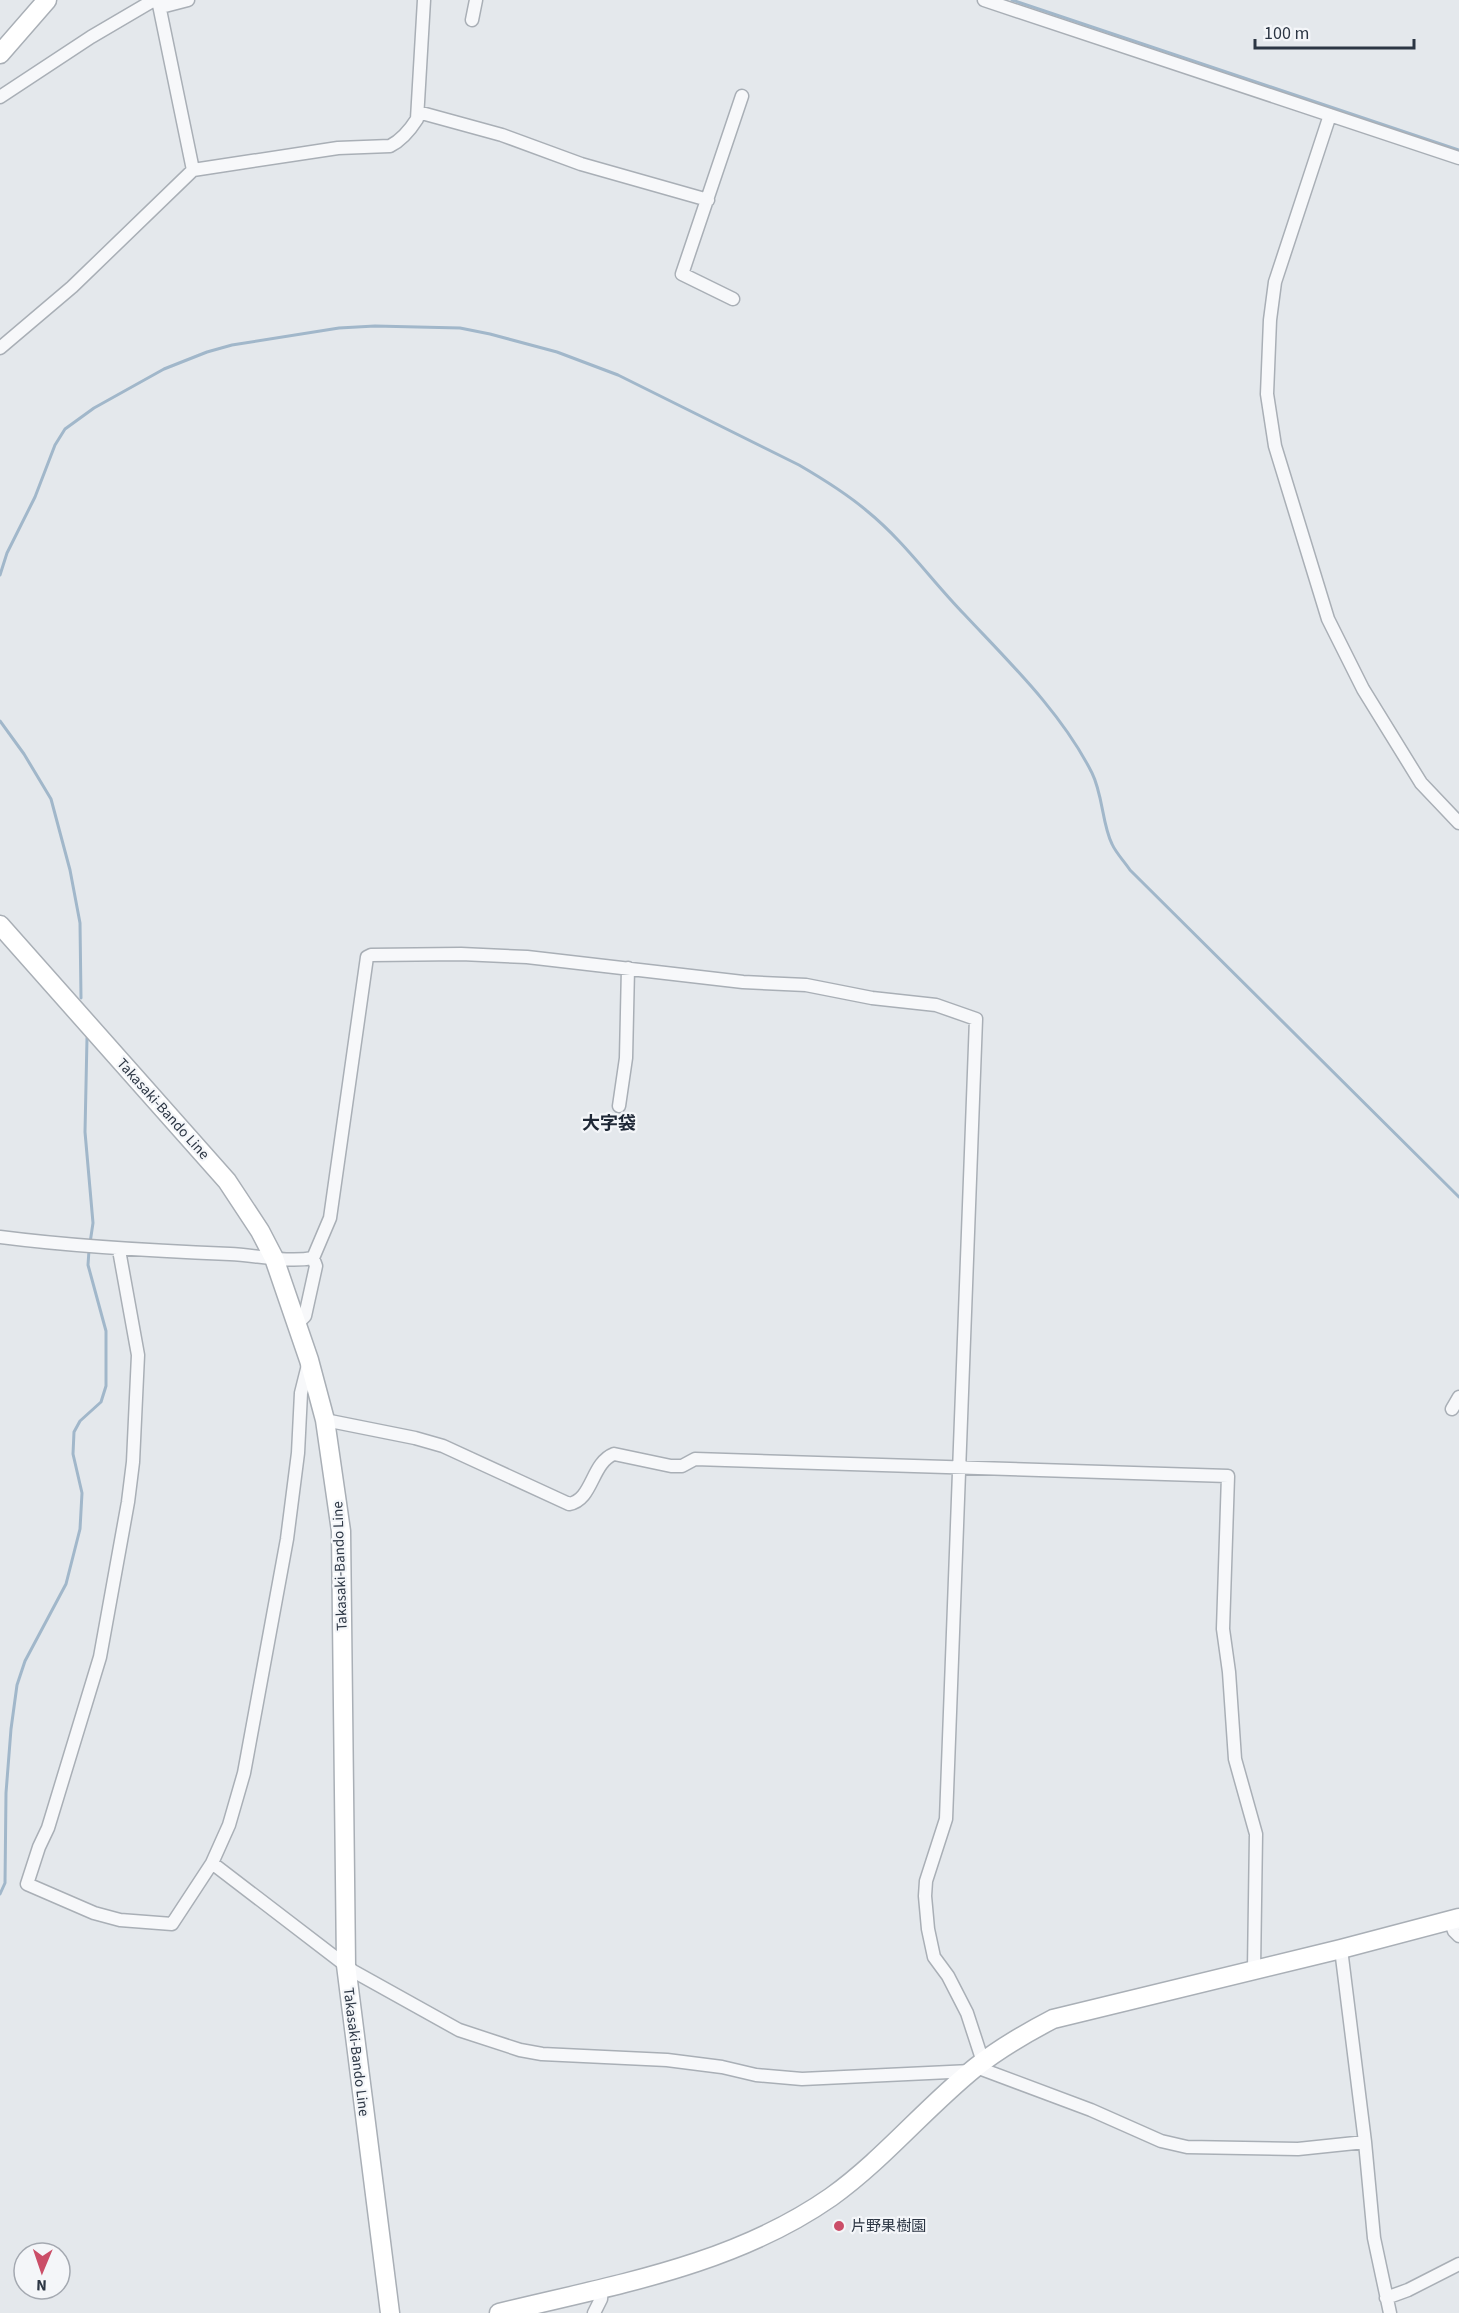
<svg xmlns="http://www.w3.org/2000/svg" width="1459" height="2313" font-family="'Source Sans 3','Noto Sans JP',sans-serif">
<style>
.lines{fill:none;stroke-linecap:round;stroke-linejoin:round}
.stream{stroke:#a1b7ca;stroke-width:3}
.street-casing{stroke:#a9afb6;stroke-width:15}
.secondary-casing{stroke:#a9afb6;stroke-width:21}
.street{stroke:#f7f8fa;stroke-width:12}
.secondary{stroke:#fff;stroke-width:18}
.poi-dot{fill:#cb4e68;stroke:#f4f6f9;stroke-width:2}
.labels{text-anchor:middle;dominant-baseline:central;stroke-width:4.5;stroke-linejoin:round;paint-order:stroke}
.street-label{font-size:15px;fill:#2c3644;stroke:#f4f6f9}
.poi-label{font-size:15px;fill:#2c3644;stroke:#f4f6f9;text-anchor:start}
.quarter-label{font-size:18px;font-weight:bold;fill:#1e2735;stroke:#f4f6f9}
</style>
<rect width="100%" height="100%" fill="#e4e8ec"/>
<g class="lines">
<path class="stream" d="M1012,0L1459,150
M0,575L7,553L35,497L55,445L65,429L94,408L164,369L207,352L232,345L339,328L375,326L460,328L490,334L557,352L618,375L799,465C823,479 846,493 867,511C904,541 931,580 964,614C1009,662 1062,713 1092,773C1103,795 1102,824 1112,844C1116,853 1124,861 1130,870L1459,1197
M0,721L24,754L51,799L70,870L80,923L81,998
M87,1038L85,1132L93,1223L90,1243
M0,1894L5,1883L6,1793L11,1729L17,1685L25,1661L66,1584L80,1529L82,1493L73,1454L74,1432L80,1421L101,1402L106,1386V1331L88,1265L89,1250"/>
<g class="street-casing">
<path id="street" d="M158,0L193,170
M984,0L1459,158
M161,7L188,0
M472,20L476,0
M0,97L91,37L154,0
M418,112L502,135L581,164L708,200
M1330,115L1275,282L1270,320L1267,394L1275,446L1328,619L1363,689L1421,783L1459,823
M733,299L682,274L742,96
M0,348L72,287L193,170L338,148L390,146C402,140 410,130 417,119L424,0
M619,1106L626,1058L628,968
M0,1237C77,1247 153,1251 230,1254C256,1255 287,1263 313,1258L330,1218L367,957L371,955L461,954L527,957L743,982L806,985L872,998L936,1005L976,1019L946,1819L926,1881L925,1896L928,1929L934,1957L948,1976L967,2013L983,2062
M119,1250L138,1355L133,1462L128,1502L100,1657L48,1828L39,1847L27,1884L94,1913L120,1920L172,1924L212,1863L229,1825L244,1773L287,1539L298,1453L301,1393L309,1361
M298,1323L305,1316L316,1266L313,1258
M1452,1409L1459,1397
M325,1420L415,1438L443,1446L569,1504C593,1500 591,1463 614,1454L671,1466H682L695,1459L1228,1476L1223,1629L1229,1672L1235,1759L1256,1834L1254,1969
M212,1863L353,1971L459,2030L520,2050L542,2054L667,2060L722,2067L756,2075L802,2079L971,2071
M1450,1920L1454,1931L1459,1936
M1341,1949L1365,2142L1374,2238L1390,2313
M976,2067L1091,2110L1161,2141L1187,2147L1298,2149L1365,2142
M1386,2298L1408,2290L1459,2264
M594,2313L601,2299L602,2288"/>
</g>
<g class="secondary-casing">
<path id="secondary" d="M0,54L47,0
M0,925L227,1181L260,1231L274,1258L309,1360L325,1420L341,1531L346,1965L390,2313
M499,2313C613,2285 732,2266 831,2197C884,2159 925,2108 976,2067C1000,2048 1026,2033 1053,2019L1341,1949L1459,1918"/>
</g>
<use href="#street" class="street"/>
<use href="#secondary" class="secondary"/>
</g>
<circle class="poi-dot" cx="839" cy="2226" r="6"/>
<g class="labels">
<g class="street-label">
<text transform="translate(163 1109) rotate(48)">Takasaki-Bando Line</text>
<text transform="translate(340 1566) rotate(-92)">Takasaki-Bando Line</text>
<text transform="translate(356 2052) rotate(83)">Takasaki-Bando Line</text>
</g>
<g class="poi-label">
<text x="851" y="2226">片野果樹園</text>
</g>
<g class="quarter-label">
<text x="609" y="1123">大字袋</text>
</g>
</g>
<g transform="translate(42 2271) rotate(182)"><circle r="28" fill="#f4f6f9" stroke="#a4a9b1" stroke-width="1.5"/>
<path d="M0-4.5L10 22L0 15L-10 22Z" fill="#cb4e68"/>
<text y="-9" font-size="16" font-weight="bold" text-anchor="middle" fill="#2c3644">N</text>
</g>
<path d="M1255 39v9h159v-9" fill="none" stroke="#2c3644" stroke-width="3"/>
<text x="1264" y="39" font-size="18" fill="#2c3644" stroke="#f4f6f9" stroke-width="4.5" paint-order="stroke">100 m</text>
</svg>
